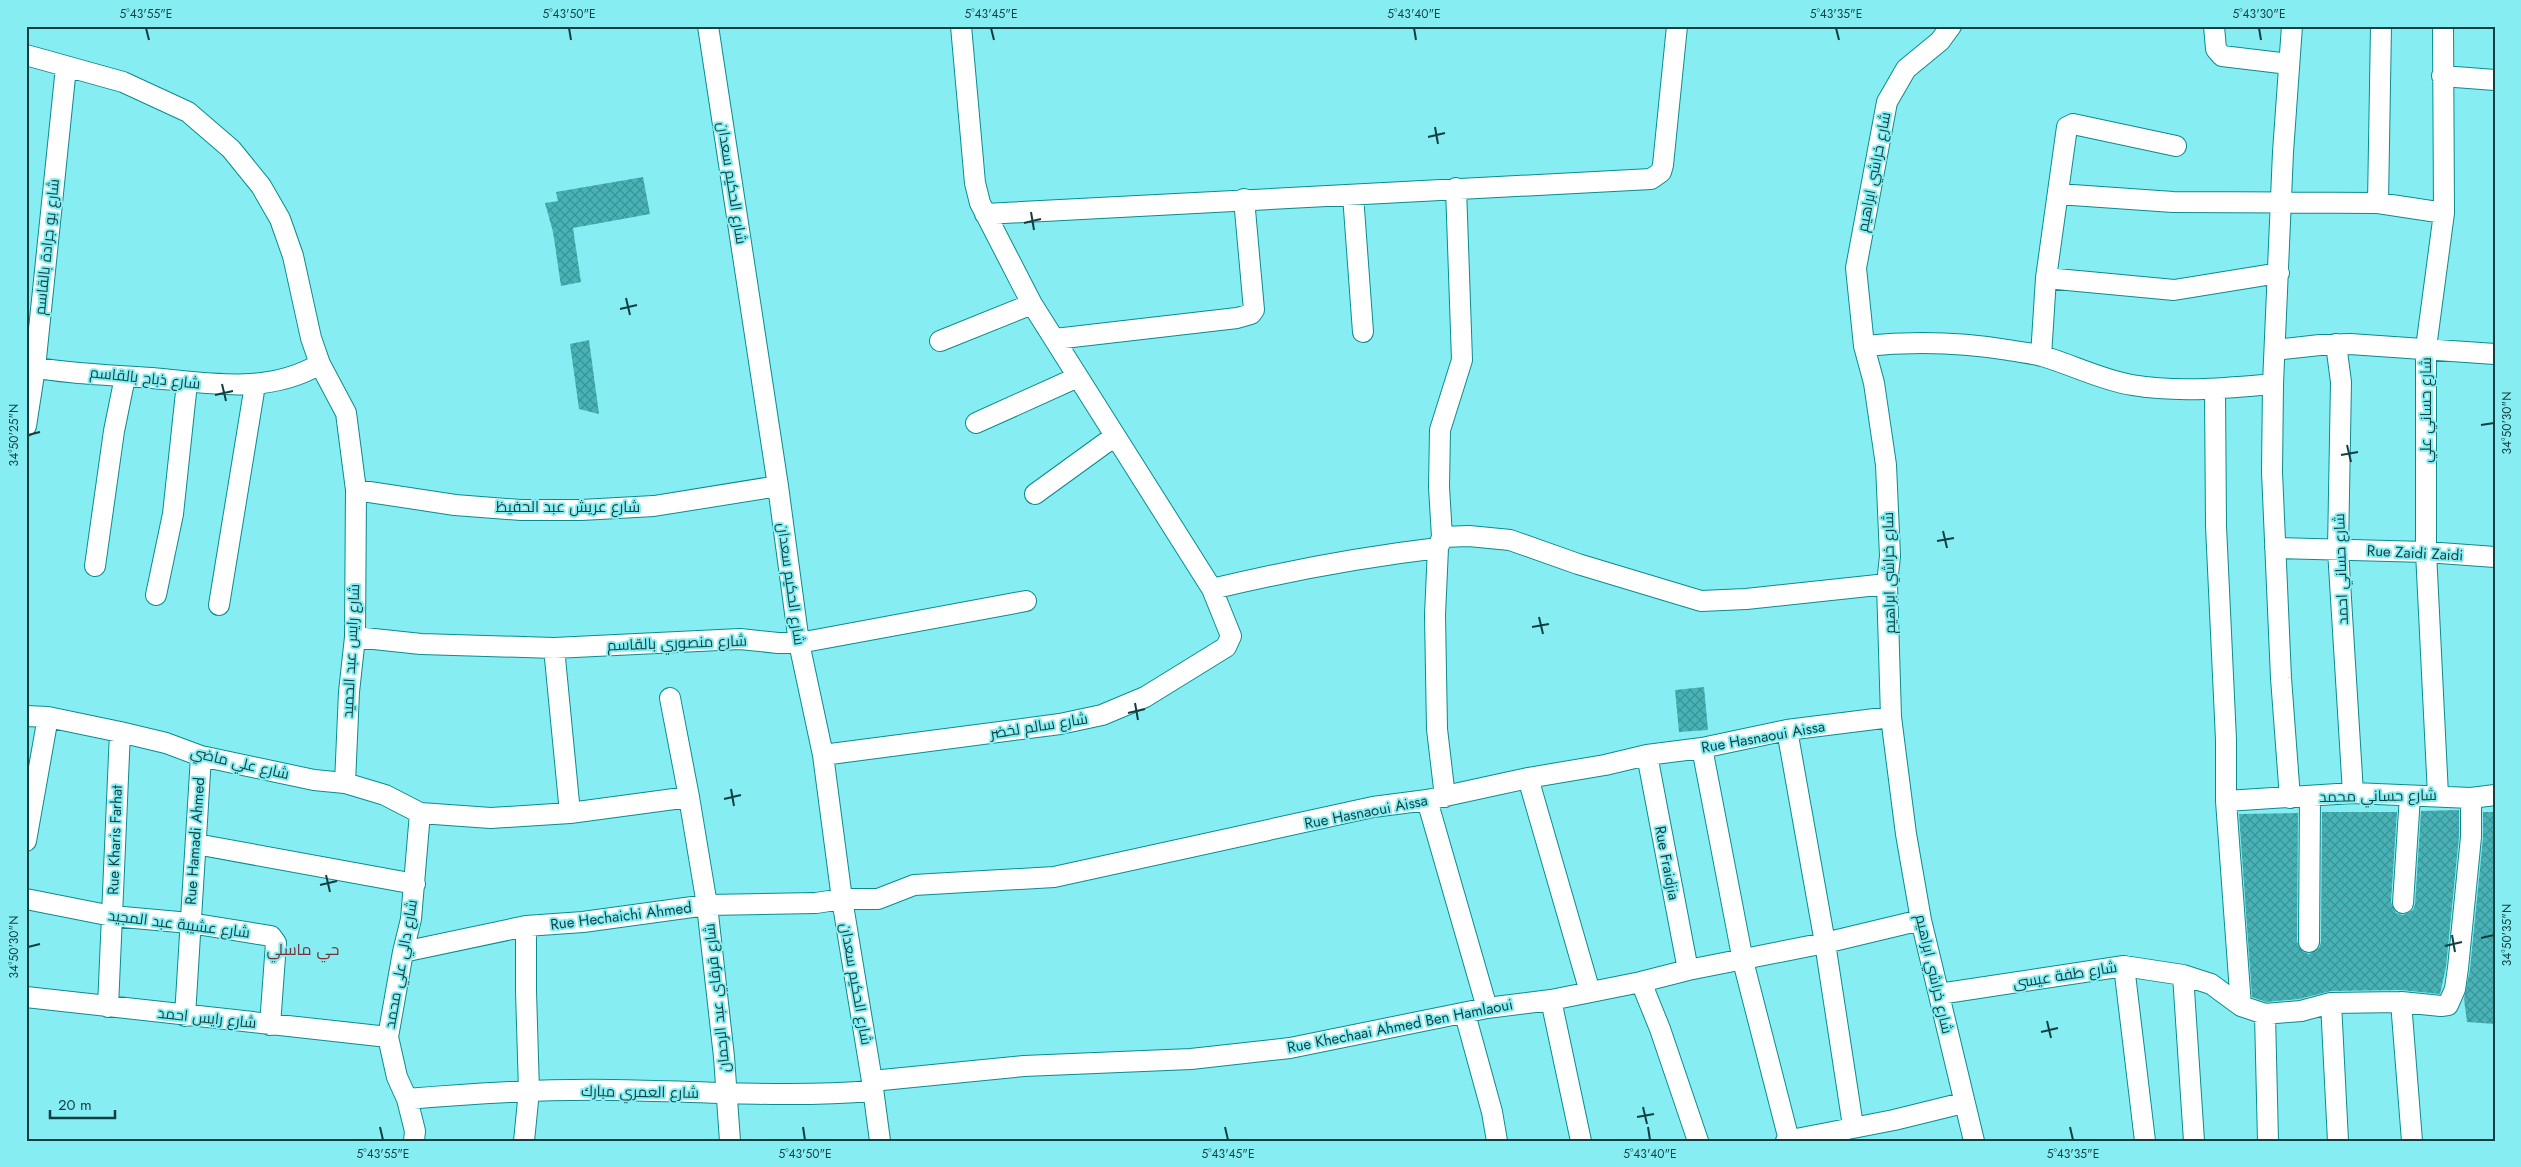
<svg xmlns="http://www.w3.org/2000/svg" width="2521" height="1167" font-family="Jost,Cairo,sans-serif">
<style>
.building{fill:url(#building-cross-hatch)}
.lines{fill:none;stroke-linecap:round;stroke-linejoin:round}
.minor-casing{stroke:#0b8b8f;stroke-width:22}
.minor{stroke:#fff;stroke-width:20}
.ticks{fill:none;stroke:#113f41;stroke-width:2}
.labels{text-anchor:middle;dominant-baseline:central;stroke-width:4;stroke-linejoin:round;paint-order:stroke}
.street-label{font-size:15px;fill:#113f41;stroke:#86eef2}
.neighbourhood-label{font-size:16px;fill:#793136;stroke:#86eef2}
.neatline{fill:none;stroke:#113f41;stroke-width:2}
.ticks-label{font-size:12px;text-anchor:middle;fill:#113f41}
</style>
<defs>
<pattern id="building-cross-hatch" width="8" height="8" patternUnits="userSpaceOnUse" patternTransform="scale(1.25)"><rect width="8" height="8" fill="#48b3b7"/><path d="M0 0l8 8M0 8l8-8" fill="none" stroke="#3b9396"/></pattern>
</defs>
<rect width="100%" height="100%" fill="#86eef2"/>
<path class="building" d="M643,177L650,214L573,228L581,282L561,286L553,232L545,203L558,201L556,192Z
M589,340L599,414L579,409L570,344Z
M1704,687L1708,730L1679,732L1675,690Z
M2459,810V836L2446,967L2440,994L2401,990L2331,991L2299,999L2266,1002L2252,997L2239,814L2298,813L2297,942L2303,952L2309,954L2319,948L2321,942L2322,812H2397L2391,902L2396,913L2403,915L2413,910L2415,904L2421,811Z
M2483,812H2495V1024L2467,1022L2464,999L2470,969L2483,838Z"/>
<g class="lines">
<g class="minor-casing">
<path id="minor" d="M708,26L778,486L799,643L823,755L842,899L872,1081L880,1141
M1951,26L1940,41L1906,69L1887,102L1856,268L1864,346L1874,383L1886,465L1890,556L1887,584L1891,717L1906,834L1921,920L1974,1141
M2214,26L2216,49L2222,56L2289,64
M26,55L123,82L188,112L231,149L261,186L280,219L293,256L311,338L320,364L346,413L356,490L355,637L349,692L345,783
M2442,76L2495,80
M2058,194L2173,202L2378,203L2444,213
M1353,195L1363,332
M2378,203L2381,26
M985,214L1651,179L1661,172L1663,165L1677,26
M2046,278L2174,290L2279,273
M1055,339L1237,318L1251,314L1254,310L1244,199
M940,341L1032,304
M2336,344L2341,382L2338,550L2353,793
M1864,346C1913,341 1960,342 2008,350C2019,352 2031,353 2042,356C2073,365 2101,380 2132,385C2179,393 2226,388 2273,384
M2275,350L2320,345L2350,344L2495,354
M2041,356L2046,278L2067,127L2073,124L2176,146
M26,366C67,374 111,375 152,378C210,383 267,395 320,364
M2215,390L2216,526L2226,740V801L2241,1006
M976,423L1078,377
M26,426L35,368L66,67
M356,490L455,505L521,510H581L654,506L778,486
M1035,494L1115,436
M1442,537L1469,536L1510,540L1578,564L1701,601L1746,599L1887,584
M2275,548L2426,552L2495,557
M95,566L114,431L125,377
M1212,589C1287,571 1362,557 1438,548
M156,595L173,514L187,383
M219,605L255,385
M355,637L421,644L554,648L740,639L778,643H799L1026,601
M554,648L570,813
M670,698L689,797
M26,716L48,717L120,732L166,743L201,756L314,780L345,783L385,795L420,813L491,818L570,813L689,797L707,905L724,1057L730,1141
M1787,730L1825,943L1853,1126
M1702,748L1743,961L1789,1140
M823,755L1060,724L1102,715L1145,697L1226,647L1231,636L1212,589L1032,304L980,203L975,183L961,26
M1647,755L1688,970
M1528,778L1590,992
M2438,795L2426,552V348L2444,213L2443,26
M1445,797L1437,729L1435,615L1438,548L1442,537L1439,487L1440,430L1462,360L1456,188
M2290,798L2281,678L2272,472L2273,384L2283,152L2292,26
M1427,800L1487,1008
M2226,801L2353,793L2471,798L2495,795
M26,841L48,717
M196,844L415,884
M26,899L112,916L190,923L271,936L276,943L270,1025
M2403,903L2410,796
M2309,942L2310,797
M403,952L526,926L583,922L707,905L816,903L842,899H878L914,885L1054,877L1373,807L1427,800L1528,778L1605,765L1647,755L1702,748L1787,730L1891,717
M2124,966L2145,1141
M2183,975L2194,1141
M1641,982L1660,1029L1698,1141
M1939,994L2124,966L2183,975L2211,984L2241,1006L2265,1014L2301,1011L2331,1003L2401,1002L2441,1006L2448,1005L2455,989L2458,968L2471,837V798
M26,997L388,1037
M1551,1000L1581,1141
M2401,1002L2412,1141
M2331,1003L2338,1141
M108,1007L120,732
M1465,1014L1492,1112L1497,1141
M2265,1014L2268,1141
M185,1016L201,756
M872,1081L1024,1066L1191,1059L1290,1048L1487,1008L1551,1000L1641,982L1688,970L1825,943L1921,920
M407,1099C475,1093 543,1089 612,1090C699,1091 786,1098 873,1091
M414,1141L415,1131L407,1099L397,1077L388,1037L403,952L411,919L420,813
M524,1141L529,1091L526,991V926
M1786,1141L1894,1120L1963,1103"/>
</g>
<use href="#minor" class="minor"/>
</g>
<path class="ticks" d="M146,28L149,40M569,28L571,40M991,28L994,40M1414,28L1416,40M1836,28L1839,40M2259,28L2261,40M1435,127L1438,144M1428,137L1445,133M1031,212L1034,230M1024,223L1041,219M626,298L630,315M620,309L637,305M222,384L226,401M215,395L233,391M2481,425L2494,423M28,435L40,432M2347,445L2351,462M2341,455L2358,452M1943,531L1947,548M1937,541L1954,538M1539,617L1543,634M1532,627L1549,624M1135,703L1138,720M1128,713L1145,709M731,789L734,806M724,799L741,795M326,875L330,892M320,885L337,881M2452,935L2455,952M2481,938L2494,935M2445,946L2462,942M28,947L40,944M2047,1021L2051,1038M2041,1032L2058,1028M1643,1107L1647,1124M1637,1117L1654,1114M380,1127L383,1140M803,1127L805,1140M1225,1127L1228,1140M1648,1127L1650,1140M2070,1127L2073,1140"/>
<g class="labels">
<g class="street-label">
<text transform="translate(1874 172) rotate(-79)">شارع خراشي ابراهيم</text>
<text transform="translate(732 183) rotate(81)">شارع الحكيم سعدان</text>
<text transform="translate(47 247) rotate(-84)">شارع بو جرادة بالقاسم</text>
<text transform="translate(145 378) rotate(6)">شارع ذباح بالقاسم</text>
<text transform="translate(2426 410) rotate(-90)">شارع حساني علي</text>
<text x="568" y="507">شارع عريش عبد الحفيظ</text>
<text transform="translate(2415 553) rotate(3)">Rue Zaidi Zaidi</text>
<text transform="translate(2341 569) rotate(-92)">شارع حساني احمد</text>
<text transform="translate(1889 573) rotate(-91)">شارع خراشي ابراهيم</text>
<text transform="translate(791 584) rotate(82)">شارع الحكيم سعدان</text>
<text transform="translate(677 643) rotate(-2)">شارع منصوري بالقاسم</text>
<text transform="translate(351 651) rotate(-87)">شارع رايس عبد الحميد</text>
<text transform="translate(1039 726) rotate(-9)">شارع سالم لخضر</text>
<text transform="translate(1763 737) rotate(-10)">Rue Hasnaoui Aissa</text>
<text transform="translate(240 763) rotate(13)">شارع علي ماضي</text>
<text transform="translate(2378 796) rotate(-1)">شارع حساني محمد</text>
<text transform="translate(1366 812) rotate(-11)">Rue Hasnaoui Aissa</text>
<text transform="translate(115 840) rotate(-88)">Rue Kharis Farhat</text>
<text transform="translate(195 841) rotate(-86)">Rue Hamadi Ahmed</text>
<text transform="translate(1667 863) rotate(79)">Rue Fraidjia</text>
<text transform="translate(621 916) rotate(-7)">Rue Hechaichi Ahmed</text>
<text transform="translate(179 924) rotate(7)">شارع عشيبة عبد المجيد</text>
<text transform="translate(401 964) rotate(-80)">شارع دالي علي محمد</text>
<text transform="translate(1934 974) rotate(77)">شارع خراشي ابراهيم</text>
<text transform="translate(2065 975) rotate(-9)">شارع طفة عيسى</text>
<text transform="translate(856 984) rotate(80)">شارع الحكيم سعدان</text>
<text transform="translate(717 998) rotate(-96)">شارع قرقاي عبد الرحمان</text>
<text transform="translate(207 1018) rotate(6)">شارع رايس احمد</text>
<text transform="translate(1400 1026) rotate(-11)">Rue Khechaai Ahmed Ben Hamlaoui</text>
<text transform="translate(640 1092) rotate(1)">شارع العمري مبارك</text>
</g>
<g class="neighbourhood-label">
<text x="303" y="949">حي ماسلي</text>
</g>
</g>
<rect width="2521" height="1167" fill="none" stroke="#86eef2" stroke-width="55"/>
<path d="M50 1110v8h65v-8" fill="none" stroke="#113f41" stroke-width="2.5"/>
<text x="58" y="1110" font-size="15" fill="#113f41" stroke="#86eef2" stroke-width="4" paint-order="stroke">20 m</text>
<rect x="28" y="28" width="2466" height="1112" class="neatline"/>
<g class="ticks-label">
<text x="146" y="18">5°43'55"E</text>
<text x="569" y="18">5°43'50"E</text>
<text x="991" y="18">5°43'45"E</text>
<text x="1414" y="18">5°43'40"E</text>
<text x="1836" y="18">5°43'35"E</text>
<text x="2259" y="18">5°43'30"E</text>
<text transform="translate(2507 423) rotate(-90)" y="4">34°50'30"N</text>
<text transform="translate(14 435) rotate(-90)" y="4">34°50'25"N</text>
<text transform="translate(2507 935) rotate(-90)" y="4">34°50'35"N</text>
<text transform="translate(14 947) rotate(-90)" y="4">34°50'30"N</text>
<text x="383" y="1158">5°43'55"E</text>
<text x="805" y="1158">5°43'50"E</text>
<text x="1228" y="1158">5°43'45"E</text>
<text x="1650" y="1158">5°43'40"E</text>
<text x="2073" y="1158">5°43'35"E</text>
</g>
</svg>
